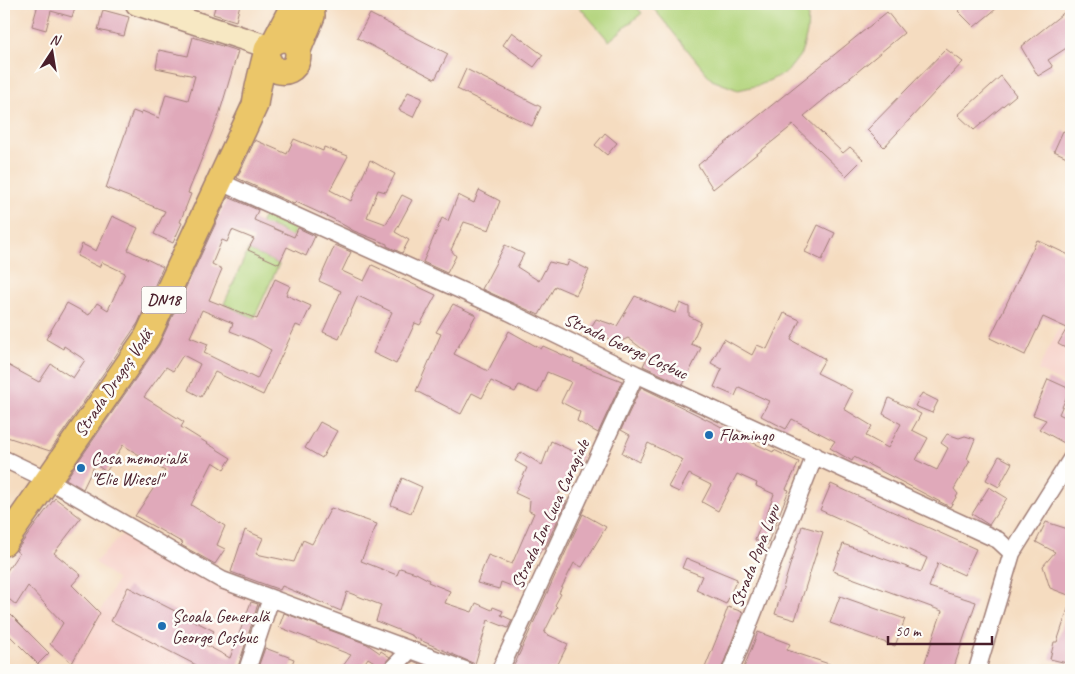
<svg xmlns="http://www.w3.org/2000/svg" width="1075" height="674" font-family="Caveat,sans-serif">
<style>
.built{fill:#f7d1c9}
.green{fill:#b2d47c;stroke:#7e7a54}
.building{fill:#e0a9ba;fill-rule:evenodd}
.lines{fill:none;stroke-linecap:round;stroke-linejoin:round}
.minor-casing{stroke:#a07e76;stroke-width:19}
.secondary-casing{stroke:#a07e76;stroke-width:25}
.primary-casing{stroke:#a07e76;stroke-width:28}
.minor{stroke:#fff;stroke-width:16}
.secondary{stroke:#f7e8c3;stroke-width:22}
.primary{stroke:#ebc669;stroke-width:25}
.poi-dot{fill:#1f6fb2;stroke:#fdfcf7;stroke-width:2}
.labels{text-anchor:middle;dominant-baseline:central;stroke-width:5;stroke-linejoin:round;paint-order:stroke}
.shield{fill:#fdfcf7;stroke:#806168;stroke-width:1}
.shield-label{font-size:16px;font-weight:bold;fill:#4a1f2b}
.street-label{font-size:18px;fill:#4a1f2b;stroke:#fdfcf7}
.poi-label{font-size:18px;fill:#4a1f2b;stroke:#fdfcf7;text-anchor:start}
</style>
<rect width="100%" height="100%" fill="#fdfcf7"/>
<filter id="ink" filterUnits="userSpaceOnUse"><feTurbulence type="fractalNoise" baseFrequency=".02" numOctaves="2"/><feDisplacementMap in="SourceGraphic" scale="10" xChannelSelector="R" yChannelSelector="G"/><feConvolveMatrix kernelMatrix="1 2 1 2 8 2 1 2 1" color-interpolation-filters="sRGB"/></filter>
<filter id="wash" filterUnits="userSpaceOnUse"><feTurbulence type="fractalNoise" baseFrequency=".0096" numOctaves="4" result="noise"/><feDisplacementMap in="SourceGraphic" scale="20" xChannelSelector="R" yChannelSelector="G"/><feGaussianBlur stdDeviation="1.12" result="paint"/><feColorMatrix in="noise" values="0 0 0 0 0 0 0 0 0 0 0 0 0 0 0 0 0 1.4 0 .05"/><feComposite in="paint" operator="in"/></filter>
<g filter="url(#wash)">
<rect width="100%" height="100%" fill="#f5dcc0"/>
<path class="built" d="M1059,328L1071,334V388L1038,370Z
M127,530L192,571L252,601L226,670H69L117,580L95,562Z"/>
<path class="green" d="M577,4H634L642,13L609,41Z
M650,4H804L808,16L807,33L801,54L787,72L760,85L738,90L712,80Z
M266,212L297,226L290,240L282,237L284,232L271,226L269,231L259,226Z
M248,250L279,264L254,318L224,304Z"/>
<g id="blocks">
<path class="building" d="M36,4H76L72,17L51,11L46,30L32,26L37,8L36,7Z
M216,4H240L236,21L213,14Z
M967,4H1002L974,27L958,11Z
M1071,7V45L1048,60L1053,67L1038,76L1021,47Z
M103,10L129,17L124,36L98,30Z
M887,12L904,33L804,116L843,153L850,147L863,159L846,176L793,125L713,189L698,165Z
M370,14L448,54L435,79L357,38Z
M512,32L543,55L534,67L503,45Z
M193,37L238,51L219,115L188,193L191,194L180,222L182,223L173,243L154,234L165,211L106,188L133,111L141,114L142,111L159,118L166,94L188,100L195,76L156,68L159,50L188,56Z
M946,49L963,62L884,147L867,130Z
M466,69L541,107L532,126L457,89Z
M1001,76L1016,95L974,130L958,115Z
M408,92L422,98L413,117L399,110Z
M1063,131L1071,134V159L1054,151Z
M605,133L617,143L607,155L595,145Z
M294,139L323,151L324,147L348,156L330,190L351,201L370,160L395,174L386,192L378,190L367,217L386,224L402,195L412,200L395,232L409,240L402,253L387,246V244L354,231L333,219L296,202L294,204L237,178L255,140L287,154Z
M479,190L500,201L489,230L464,222L451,250L456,256L447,273L423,262L442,218L448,221L458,195L474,203Z
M228,197L258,210L254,220L294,237L298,228L315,236L306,256L287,247L279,264L248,250L254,239L232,230L227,242L222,240L212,264L222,269L209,300L257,319L275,279L290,286L286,295L311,306L301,327L296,325L263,395L215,372L201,397L188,390L200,364L183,355L173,371L166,367L144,397L184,422L181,427L231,458L224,469L213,462L191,505L225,526L217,545L225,549L215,564L181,545L183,543L135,516L165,471L123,445L106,472L95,464L83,489L66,479L159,345ZM202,310L233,323L230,331L253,340L271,350L257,379L204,353L208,344L190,337Z
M112,216L138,228L128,250L163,267L138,323L50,451L4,436V363L39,382L51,364L73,378L85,360L64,346L63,349L46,339L67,303L89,315L97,303L108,310L125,273L102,262L99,267L77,256L82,244L96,251Z
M818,225L835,233L822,260L805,252Z
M1037,240L1071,256V351L1058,344L1067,328L1043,317L1025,355L990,338Z
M335,245L351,252L342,271L364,281L372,265L436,295L420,325L415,323L396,364L373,353L392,312L358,296L339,339L323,332L341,291L319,281Z
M505,245L524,254L517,267L539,281L549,262L567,266L569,260L589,270L576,295L555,286L539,315L482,289Z
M635,296L675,313L680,303L689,307V316L701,322L691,344L701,348L683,385L643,366L649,354L628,338L617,343L590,329L596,319L617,326Z
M453,304L476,315L454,354L488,371L509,331L541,349L543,346L574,360L573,362L622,381L598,433L577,421L580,412L561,402L571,382L547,372L538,393L519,385L515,392L491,381L482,398L472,393L461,414L416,391L441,334L436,332Z
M784,313L800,320L791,340L825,359L817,373L853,391L844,409L872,426L866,436L888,448L901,424L883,414L889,398L921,414L912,430L928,438L916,460L937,470L948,448L941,443L947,434L959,438L965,436L975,439L967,459L970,461L954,489L958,494L950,507L854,457L852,461L830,448L835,441L792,419L786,429L761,416L769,401L739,387L735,396L714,387L722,369L711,363L724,339L752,355L757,345L767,349Z
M1048,379L1070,389L1059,414L1071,420V433L1066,444L1039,429L1046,420L1033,415Z
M641,387L716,424L732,433L773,452L774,450L799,462L786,489L789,490L767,545L755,540L762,522H764L774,494L756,486L757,483L737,474L718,511L702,502L711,485L689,474L679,492L668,487L683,460L648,443L639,462L622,453L630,435L621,430Z
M922,393L938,401L932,413L915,406Z
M320,422L337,431L322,458L305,448Z
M551,441L583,456L557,497L566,501L565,505L544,549L542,548L537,558H536L522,590L501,582L499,589L477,583L488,555L512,564L534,513L529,511L530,500L515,493L527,468L515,461L521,452L542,465Z
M999,456L1012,463L999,487L986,480Z
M402,478L422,487L411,513L391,505Z
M831,484L976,549L964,575L938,563L929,587L976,602L953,670H942L924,665L942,611L833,571L843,544L921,572L927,558L820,510Z
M989,487L1007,498L989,525L972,514Z
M55,498L81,518L54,553L81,575L72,585L100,613L72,663L50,644L63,623L28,586L16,605L4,595V575L19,553L16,551Z
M331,508L377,524L361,561L397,575L400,568L416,573L429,580L428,582L450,591L445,603L472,612L476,603L492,610L493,607L503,611L501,615L512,620L508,628L488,620L475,664L413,637V636L376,621L381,605L347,592L341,611L282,586L280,590L231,572L245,530L263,538L256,554L294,562L303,540L312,544Z
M583,514L606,527L582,567L574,563L559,593L561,594L555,605L557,607L544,633L568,644L555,670H512Z
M1046,522L1071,530V596L1050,588L1043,566L1055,552L1036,542Z
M802,526L823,532L795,620L775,614Z
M686,558L737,579L726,604L696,590L702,576L682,568Z
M128,587L214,631L206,645L230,658L251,602L258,604L237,670H193L196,665L111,621Z
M840,596L905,619L895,646L830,623Z
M1069,606H1071V664L1050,659L1054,642H1057Z
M728,607L743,612L721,670H704L725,618H724Z
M284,613L367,644L380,653L381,651L390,657L382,667L368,658L360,670H340L351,655L279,627Z
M11,615L49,653L38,664L4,630V623Z
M758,632L790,644L787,650L841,668V670H743Z
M265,648L294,659L290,670H257Z
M413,661L424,666L432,670H405Z"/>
</g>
</g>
<g filter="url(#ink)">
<use href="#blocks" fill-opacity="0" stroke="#a07e76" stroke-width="1"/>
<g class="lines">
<g class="minor-casing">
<path id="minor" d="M218,181L509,312L636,374L998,540L1012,553
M4,459L48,480L222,580L465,670
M247,670L271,598
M391,670L410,650
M500,670L636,374
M731,670L815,455
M977,670L1012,553L1071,459"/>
</g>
<g class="secondary-casing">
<path id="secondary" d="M137,4L269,47"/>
</g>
<g class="primary-casing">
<path id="primary" d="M275,41L293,6L298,4
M298,50L312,16L311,4
M4,543L147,337L255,105C257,88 261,74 265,58C266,55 266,51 268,47C271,43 276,40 281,39C308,37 301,84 272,68L266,56"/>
</g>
<use href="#minor" class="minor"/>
<use href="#secondary" class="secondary"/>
<use href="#primary" class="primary"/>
</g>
</g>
<g class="poi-dot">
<circle cx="709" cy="435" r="5"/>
<circle cx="81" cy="468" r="5"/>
<circle cx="162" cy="626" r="5"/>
</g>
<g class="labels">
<rect class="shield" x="141.5" y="286.5" width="45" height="27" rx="4"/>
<g class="shield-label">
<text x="164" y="300">DN18</text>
</g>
<g class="street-label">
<text transform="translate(626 346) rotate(25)">Strada George Coșbuc</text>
<text transform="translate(113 383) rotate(-56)">Strada Dragoș Vodă</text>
<text transform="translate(550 514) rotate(-65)">Strada Ion Luca Caragiale</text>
<text transform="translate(755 556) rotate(-69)">Strada Popa Lupu</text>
</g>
<g class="poi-label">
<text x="719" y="435">Flamingo</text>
<text x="91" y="458">Casa memorială<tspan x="91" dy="21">"Elie Wiesel"</tspan></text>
<text x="172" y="616">Școala Generală<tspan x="172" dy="21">George Coșbuc</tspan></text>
</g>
</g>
<rect width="1075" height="674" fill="none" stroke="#fdfcf7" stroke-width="20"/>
<g transform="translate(52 52) rotate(12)" stroke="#fdfcf7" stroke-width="4" paint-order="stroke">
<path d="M0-4L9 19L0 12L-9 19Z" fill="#4a1f2b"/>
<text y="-8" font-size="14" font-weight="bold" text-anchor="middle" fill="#4a1f2b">N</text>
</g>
<path d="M888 636v8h104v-8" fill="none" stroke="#4a1f2b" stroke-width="2.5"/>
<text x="895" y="636" font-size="15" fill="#4a1f2b" stroke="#fdfcf7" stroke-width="4" paint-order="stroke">50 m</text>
</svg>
